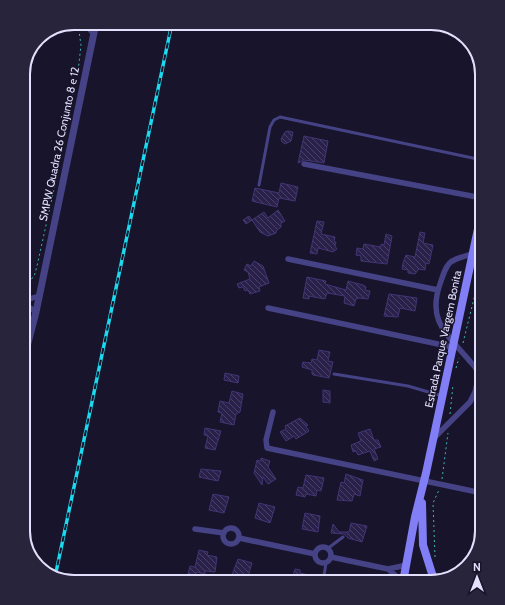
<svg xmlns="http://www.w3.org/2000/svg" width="505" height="605" font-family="Cabin,sans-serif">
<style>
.building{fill:url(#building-back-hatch);stroke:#423575}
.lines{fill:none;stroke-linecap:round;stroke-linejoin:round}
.path{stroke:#3bb6af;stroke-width:1;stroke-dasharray:2 3;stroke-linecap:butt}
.service{stroke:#454286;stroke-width:3}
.minor{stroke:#454286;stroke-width:5.5}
.tertiary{stroke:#454286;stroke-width:7}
.secondary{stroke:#827ef5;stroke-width:8}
.rail-casing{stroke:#1bd9ee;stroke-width:3.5}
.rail{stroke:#18142b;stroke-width:2;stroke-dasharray:6;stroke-linecap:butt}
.labels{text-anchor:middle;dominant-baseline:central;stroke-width:3;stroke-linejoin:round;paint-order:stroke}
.street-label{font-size:11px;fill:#e3e0fd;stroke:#18142b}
.rim{fill:none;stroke:#e3e0fd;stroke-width:2}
</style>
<defs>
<pattern id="building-back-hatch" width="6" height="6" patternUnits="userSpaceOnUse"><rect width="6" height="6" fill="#2a214b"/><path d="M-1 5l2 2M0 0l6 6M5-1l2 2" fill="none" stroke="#494166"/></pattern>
</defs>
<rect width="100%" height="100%" fill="#18142b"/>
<path class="building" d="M288,131L293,132L291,141L285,144L282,142L281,139L285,132Z
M304,136L328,141L324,163L304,160L298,163Z
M281,183L298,187L295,201L279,198L277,207L252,201L255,188L279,193Z
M278,210L285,221L281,223V227L277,230L276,233L268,236L260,232L252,220L246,224L243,220L249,216L252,220L264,212L268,218Z
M317,221L324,222L321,234L335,237L334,242H336L335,246L337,249L333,252L318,248L317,254L310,253Z
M420,232L425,233L423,243L433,245L429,264L426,263L425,270L419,269L415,274L408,273V270L402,269L403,263L406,255L415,257Z
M386,234L392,236L387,264L361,261V256L356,255L357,248L363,249L364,244L381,247V244L384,245Z
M254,261L263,266L269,283L259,287L260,291L250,294L248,290L245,291L243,287L239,288L237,284L250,279L248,272L244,270L247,264L251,266Z
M307,277L326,281L325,284L346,290L348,281L363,285L366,287L365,290L370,291L368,299L359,298L356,299L354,306L344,303L345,296L327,293L325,299L309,296V299L303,298Z
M389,294L417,298L415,311L400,308L398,317L384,316Z
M319,350L330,352L328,361L333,362L329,378L313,375L312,374V370L302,367L303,362L311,363L312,359L317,360Z
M225,373L239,376L238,383L224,380Z
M323,390L330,391V403L323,402Z
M232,391L243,394L240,412L236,414L234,425L220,422L222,413L218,412L220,401L229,403Z
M300,418L308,425L306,426L309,431L296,439L294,436L286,441L280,432L286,429L285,426Z
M205,428L221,431L215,450L205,448L208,436L204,435Z
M370,429L374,440H378L381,447L374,449L378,459L374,461L370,451L358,455L356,451L353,452L351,445L361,441L358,433Z
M261,458L270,461L268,467L276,479L268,484L263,477L262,485L254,473L257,460L261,461Z
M201,469L221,471L218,481L199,477Z
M346,474L363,480L360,496L354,494L352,501L337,500L341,482L344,483Z
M306,475L324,478L321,491L317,490L316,496L306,494L305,497L296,495L298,487L303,488Z
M213,494L229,497L224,513L209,510Z
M259,503L275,507L270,523L255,518Z
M305,513L320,516L318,532L302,529Z
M351,523L367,526L362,542L348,538L344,534L331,533L333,524L339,532H349Z
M199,550L208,552L207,555L217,557L215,572L205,571V574L196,572V575L188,574L190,566L195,567Z
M238,559L252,563L247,580L232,575Z
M295,569L300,570V573L309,575L308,582L301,580V582H291Z"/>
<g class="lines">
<path class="path" d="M78,24L81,45L78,72
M23,284L34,277L37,266L58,171L66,117L75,87
M23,330V324
M463,343L482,266
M456,368L459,358
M450,414L453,385
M442,479L448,433
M435,557L433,503L439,490"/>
<path class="service" d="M259,185L270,127L274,120L280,117L482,160
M334,374L408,386L442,396
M327,549L343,537
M323,582L326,563"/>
<path class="minor" d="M84,23L93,33
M304,164L482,198
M288,259L438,290
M482,261L472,254C448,261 448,260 440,284C427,321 447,334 468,359C471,363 476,367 477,371C480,378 476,386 475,392L482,394
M23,301L39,296
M23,303L36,312
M268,308L452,347
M273,412L266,440L267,448L482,493
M434,438L470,402L475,392
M223 536a8 8 0 1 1 16 0a8 8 0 1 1-16 0Z
M195,529L224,533
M239,538L315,554
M315 555a8 8 0 1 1 16 0a8 8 0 1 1-16 0Z
M331,557L388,569L407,565
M388,569L403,582"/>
<path class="tertiary" d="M23,362L36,312L96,23"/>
<path class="secondary" d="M422,503L423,545L434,580
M403,582L415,517L426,473L482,210
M408,582L419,578L434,581"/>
<g class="rail-casing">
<path id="rail" d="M55,577L172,23"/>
</g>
<use href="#rail" class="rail"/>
</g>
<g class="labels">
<g class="street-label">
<text transform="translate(59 144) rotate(-78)">SMPW Quadra 26 Conjunto 8 e 12</text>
<text transform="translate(443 339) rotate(-78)">Estrada Parque Vargem Bonita</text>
</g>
</g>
<path d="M0 0H505V605H0ZM74 30H431A44 44 0 0 1 475 74V531A44 44 0 0 1 431 575H74A44 44 0 0 1 30 531V74A44 44 0 0 1 74 30Z" fill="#28243c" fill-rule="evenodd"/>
<path class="rim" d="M74 30H431A44 44 0 0 1 475 74V531A44 44 0 0 1 431 575H74A44 44 0 0 1 30 531V74A44 44 0 0 1 74 30Z"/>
<g transform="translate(477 577)" stroke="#18142b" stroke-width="3" paint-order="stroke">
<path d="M0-3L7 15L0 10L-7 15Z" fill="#e3e0fd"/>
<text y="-6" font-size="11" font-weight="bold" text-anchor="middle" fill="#e3e0fd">N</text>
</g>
</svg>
